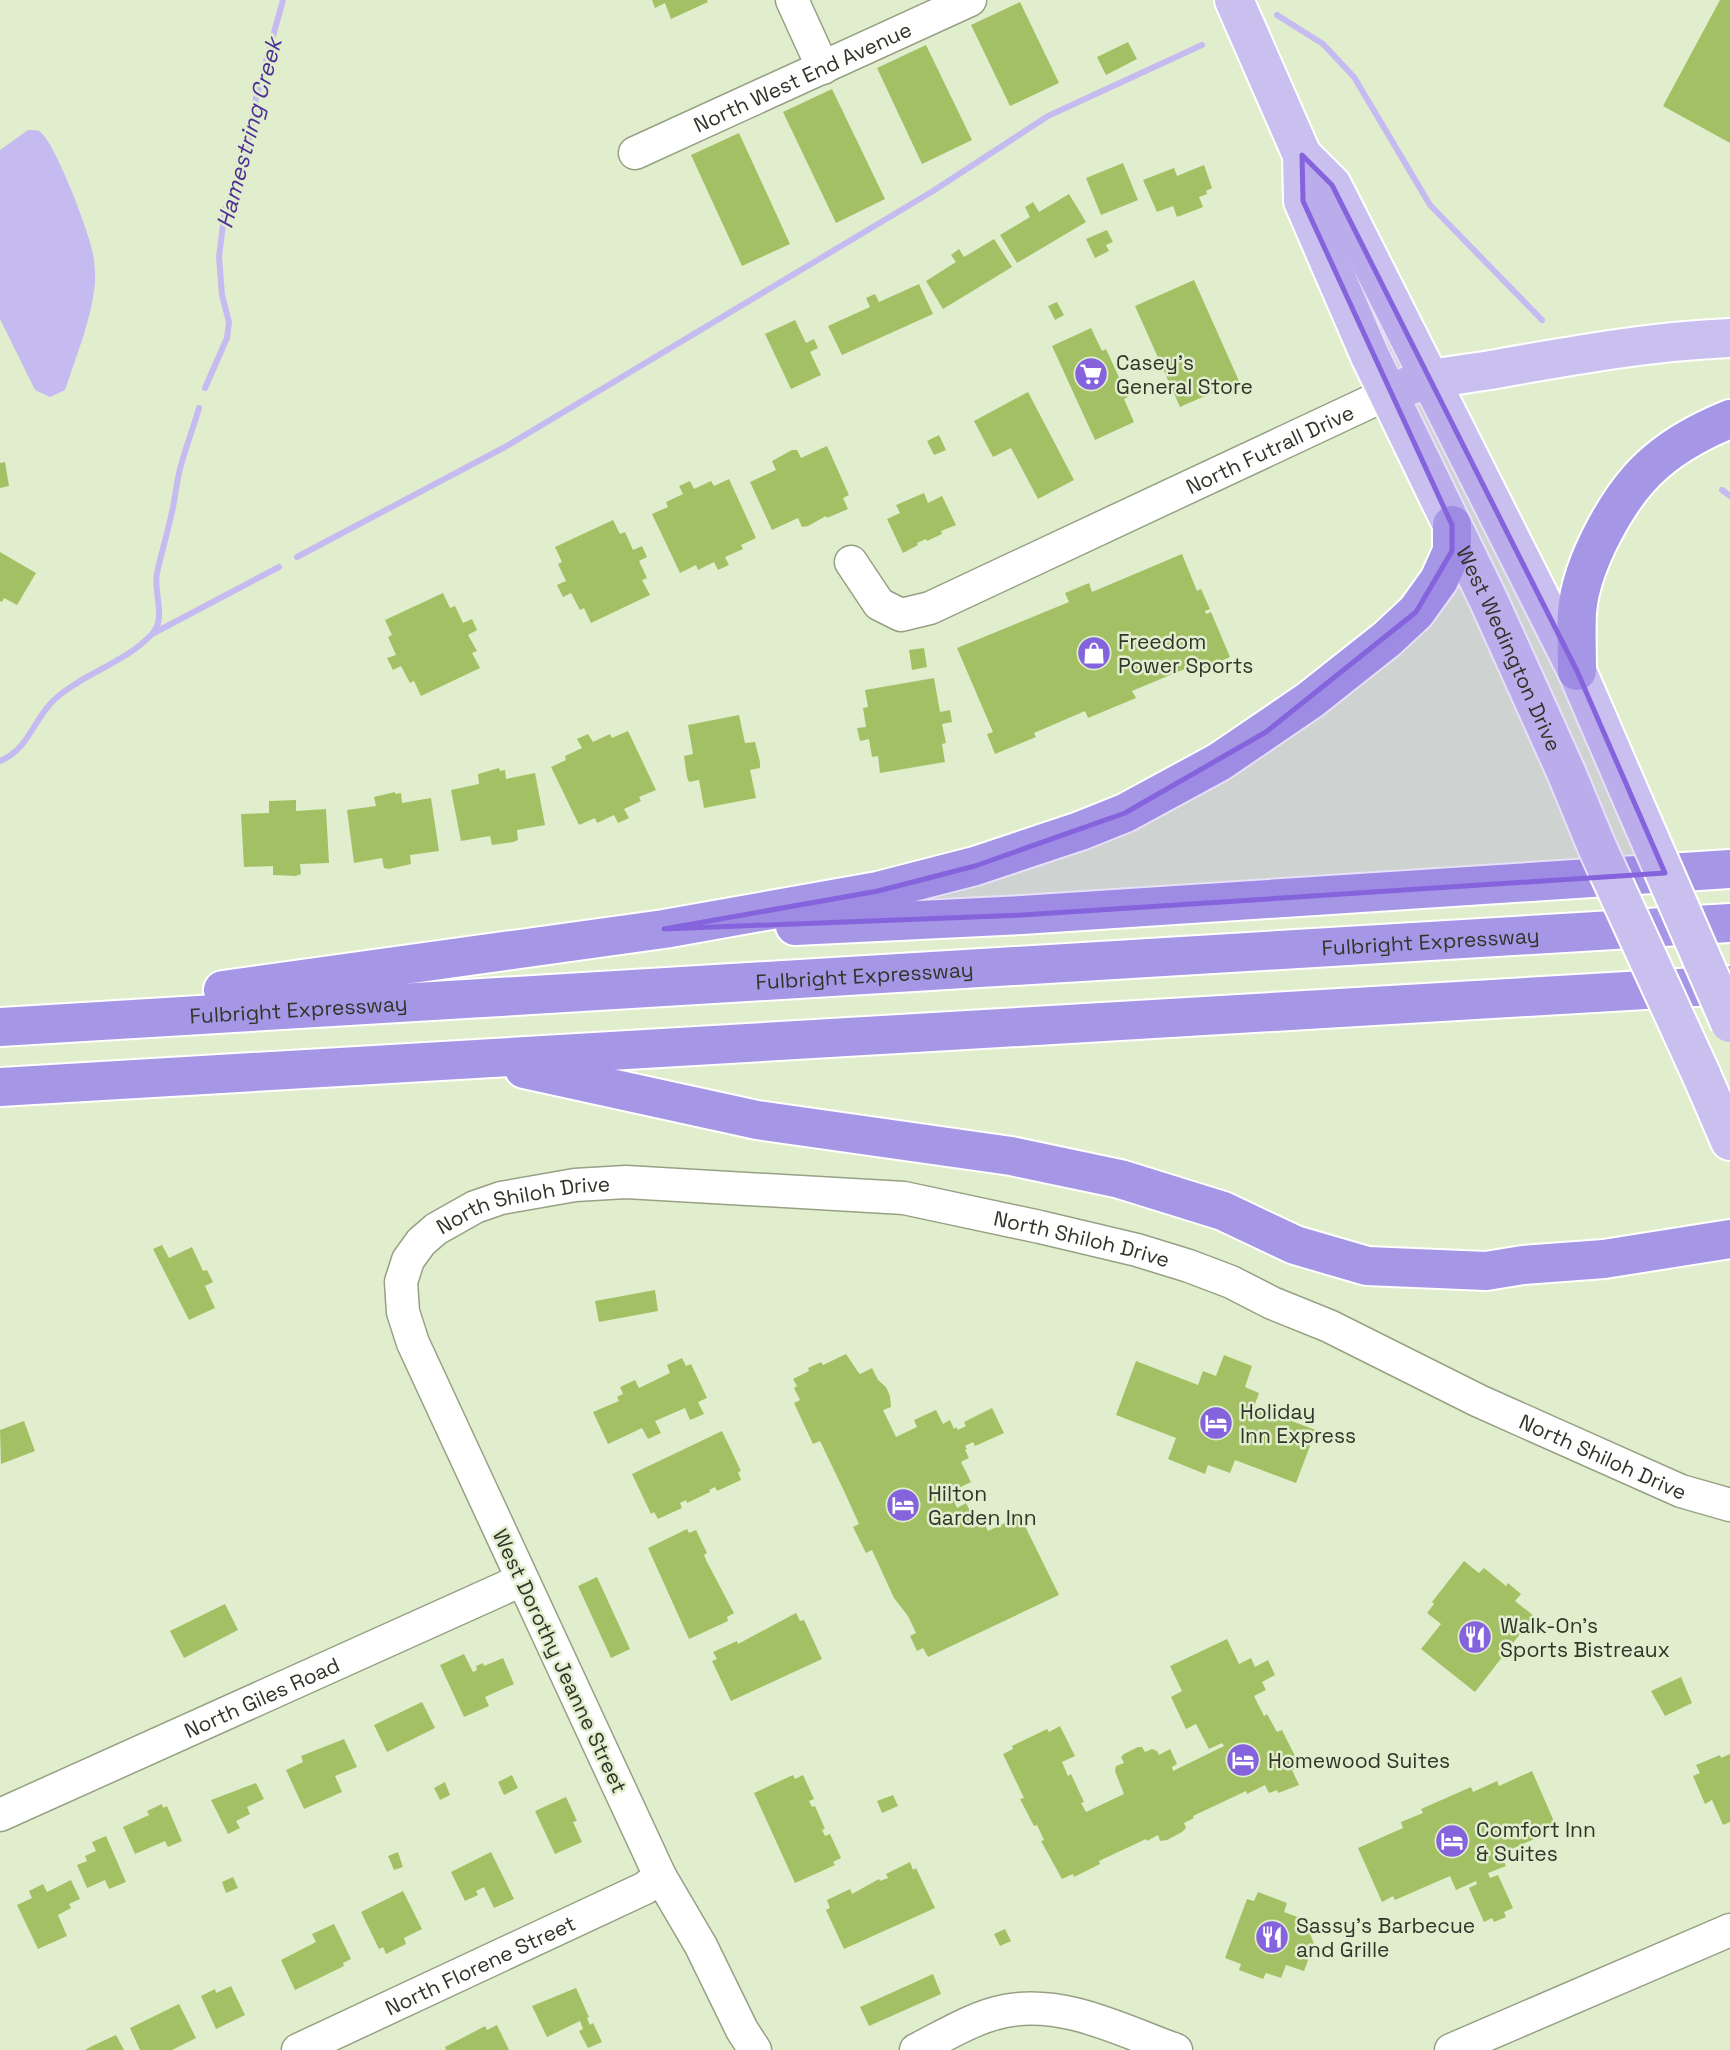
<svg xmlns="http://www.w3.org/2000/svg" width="1730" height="2050" font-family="'Space Grotesk',sans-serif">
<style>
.water{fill:#c5bbf1}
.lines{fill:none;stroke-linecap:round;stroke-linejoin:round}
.stream{stroke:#c5bbf1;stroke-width:6}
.building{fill:#a3c164}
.minor-casing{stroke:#96a183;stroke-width:35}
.major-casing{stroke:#fff;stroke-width:42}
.highway-casing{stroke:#fff;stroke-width:42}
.minor{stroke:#fff;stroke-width:32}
.major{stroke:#cac0f0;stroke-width:38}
.highway{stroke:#a696e6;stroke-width:38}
.major-bridge-casing{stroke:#fff;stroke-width:42;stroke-linecap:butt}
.major-bridge{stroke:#cac0f0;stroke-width:38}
.marked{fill:#8463dd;fill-opacity:0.2;stroke:#8463dd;stroke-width:5;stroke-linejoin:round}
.labels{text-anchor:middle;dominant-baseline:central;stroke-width:5;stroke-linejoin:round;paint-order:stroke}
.street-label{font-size:21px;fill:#313529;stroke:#e1eecd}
.poi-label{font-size:21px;fill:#313529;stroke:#e1eecd;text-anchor:start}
.water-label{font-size:23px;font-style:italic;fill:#503094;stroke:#e1eecd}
</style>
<rect width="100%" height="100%" fill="#e1eecd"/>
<path class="water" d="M28,130C31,130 37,130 39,131C54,139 90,234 93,254C95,265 96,280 94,291C90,323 75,359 65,390L50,397L35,390L0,319V150Z"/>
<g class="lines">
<path class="stream" d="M1277,15L1323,44L1354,77L1430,205L1542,320
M205,388L227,338L229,322L222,295L219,257L225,209L235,189L247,150L256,98L283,0
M1722,490L1730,496
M297,557L505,447L933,191L1048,116L1202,45
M154,633L279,567
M0,761C30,748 33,719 55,699C84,673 125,663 152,634C167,619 153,592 157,573C161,554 167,535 171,516C175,501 176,484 180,469C185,449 193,429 199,408"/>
</g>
<path class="building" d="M652,0H707L708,2L671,19L665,3L655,8Z
M1720,0H1730V143L1663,106Z
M1020,2L1059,83L1010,106L971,25Z
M1128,42L1137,59L1106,75L1097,57Z
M926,45L972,140L922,164L877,68Z
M832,89L885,199L836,223L783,112Z
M739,133L790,244L742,266L691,155Z
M1123,163L1138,200L1101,215L1086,178Z
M1204,165L1212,188L1206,191L1207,194L1199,197L1203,207L1177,217L1173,206L1157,212L1143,180L1174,168L1177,176Z
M1069,194L1086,222L1017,263L1000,235L1030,217L1025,207L1033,202L1039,212Z
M1107,230L1113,242L1106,245L1109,251L1095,258L1086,239Z
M994,239L1012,267L943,309L926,281L956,262L951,255L959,249L964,257Z
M1194,280L1239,381L1180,407L1135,306Z
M919,284L933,314L842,355L828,326L870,307L866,298L875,294L879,302Z
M1057,302L1064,315L1055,320L1048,306Z
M795,320L806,343L814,339L818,348L810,352L821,375L791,389L765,334Z
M1091,328L1102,351L1106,349L1128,397L1124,399L1134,422L1095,440L1052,346Z
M1028,392L1074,480L1038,499L1011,448L993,457L974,421Z
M939,435L946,450L934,455L927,441Z
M827,446L849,495L843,498L848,509L827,518L826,516L808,526L802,527L798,518L772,530L750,482L776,470L772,461L792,450H797L801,458Z
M5,462L9,486L0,488V463Z
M729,479L756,538L741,545L743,549L725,557L729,565L718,570L714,562L698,570L696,565L680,573L652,514L668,507L666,502L683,494L679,486L690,481L694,489L711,481L714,486Z
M924,493L928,503L942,496L956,525L941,531L942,534L927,541L926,539L917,543L918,545L903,553L887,519L900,513L896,505Z
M613,520L620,534L625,532L633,550L642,546L647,557L639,561L647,578L642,580L650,595L591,623L584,608L580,610L571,593L563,597L557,585L566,581L558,564L562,562L555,547Z
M0,552L36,573L17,605L4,598L2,602L0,601Z
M1182,554L1197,591L1201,589L1210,609L1205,611L1206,614L1211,612L1230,657L1189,675L1187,668L1132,691L1136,698L1088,718L1085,711L1034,733L1036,737L995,754L987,734L993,732L957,648L1069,602L1065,593L1089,583L1092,592Z
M443,593L450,608L455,606L463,623L472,619L477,630L468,635L477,651L472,653L480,668L421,696L414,681L410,683L401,666L393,670L387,658L396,655L388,637L392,635L385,620Z
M924,648L927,667L912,670L909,650Z
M934,678L940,712L950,710L952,722L942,724L946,743L942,744L945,762L880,773L878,756L872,757L869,739L860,741L857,728L866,727L863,708L868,707L865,690Z
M739,715L745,743L755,742L760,762V768L750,770L756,798L704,808L699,780L689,782L687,777L684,756L693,754L688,725Z
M628,731L656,790L639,797L641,801L624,809L629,818L618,823L614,815L597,823L595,818L579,825L551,767L566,760L565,756L582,748L577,739L588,734L593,742L610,734L612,738Z
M499,768L500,771L505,770L506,779L535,773L545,825L517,830L518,840L513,842L492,845L490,836L461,841L451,790L479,784L478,774Z
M395,792V794L401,793L402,803L431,798L439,851L410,855L411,864L389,869L384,868L382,858L354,863L347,810L376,806L374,797Z
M296,800V811L326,809L329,863L300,864L301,874L296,876L273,875V866L244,867L241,814L269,813V801Z
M162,1245L169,1258L192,1247L203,1271L207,1270L213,1282L205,1286L215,1308L189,1320L153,1249Z
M655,1290L658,1311L599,1322L595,1301Z
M846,1354L858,1372L860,1374L872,1368L878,1380L886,1387L890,1396L891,1407L883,1410L896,1437L917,1427L914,1420L936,1410L943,1424L950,1420L954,1429L956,1427L958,1430L966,1426L964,1422L992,1408L1004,1433L975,1446L973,1442L965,1446L967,1449L965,1450L969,1458L961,1462L971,1482L950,1492L957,1508L966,1503L977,1524L983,1521L988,1531L1020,1516L1059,1595L928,1657L923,1648L917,1651L910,1636L916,1633L908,1616L894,1598L872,1550L866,1553L853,1527L859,1524L844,1491L820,1441L813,1444L794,1403L800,1400L794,1388L797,1386L793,1379L809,1371L808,1368L821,1362L823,1365Z
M1224,1355L1252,1366L1245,1387L1259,1393L1254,1407L1316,1430L1296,1483L1235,1460L1230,1473L1208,1465L1205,1474L1168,1459L1176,1438L1116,1415L1136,1361L1198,1385L1203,1371L1216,1376Z
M682,1358L686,1366L691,1364L707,1398L698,1402L704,1414L690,1420L685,1408L655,1421L661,1433L648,1439L642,1428L608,1444L593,1412L619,1401L617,1397L623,1394L620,1387L635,1380L639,1388L670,1373L667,1365Z
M24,1421L35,1451L1,1464L0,1430Z
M722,1431L741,1471L738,1472L741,1480L717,1491L715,1487L709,1490L710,1492L687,1503L686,1500L680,1503L682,1508L658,1519L654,1512L651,1514L632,1474Z
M687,1529L689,1533L696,1530L707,1553L704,1555L707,1562L734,1613L727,1617L728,1621L689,1639L648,1548Z
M1464,1561L1479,1573L1484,1568L1506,1586L1508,1583L1521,1594L1515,1601L1534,1616L1475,1692L1421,1649L1441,1624L1427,1613L1434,1604L1432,1602Z
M597,1577L630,1649L611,1658L578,1586Z
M225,1604L238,1630L184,1658L170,1631Z
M796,1613L800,1621L804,1620L822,1659L731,1701L712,1661L717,1659L713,1652L737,1641L738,1644Z
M1227,1639L1239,1664L1251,1658L1255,1667L1268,1660L1275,1675L1262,1682L1266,1690L1254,1696L1264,1716L1267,1714L1277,1732L1282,1730L1295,1756L1290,1758L1295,1769L1292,1770L1299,1785L1278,1793L1277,1790L1269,1793L1265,1785L1247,1794L1246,1791L1193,1816L1194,1818L1184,1823L1186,1828L1182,1832L1167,1840L1160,1841L1158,1835L1147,1841L1146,1839L1099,1861L1100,1864L1074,1877L1073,1874L1062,1879L1041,1841L1044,1840L1037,1825L1034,1826L1020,1799L1024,1798L1003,1754L1013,1749L1012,1746L1047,1729L1049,1732L1060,1726L1075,1756L1062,1762L1068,1776L1071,1774L1084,1802L1081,1803L1086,1812L1124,1794L1115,1771L1116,1766L1124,1763L1121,1757L1124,1754L1138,1747H1142L1145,1752L1152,1749L1157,1751L1159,1755L1170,1749L1177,1764L1172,1767L1173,1771L1224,1746L1222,1743L1209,1749L1196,1724L1186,1729L1171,1697L1182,1691L1170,1666Z
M464,1654L473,1672L477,1670L476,1666L483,1663L484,1666L503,1658L514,1684L485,1697L489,1706L464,1717L440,1665Z
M1681,1677L1692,1703L1665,1716L1651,1691Z
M422,1702L435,1728L387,1752L374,1725Z
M344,1739L357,1767L335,1776L342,1792L304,1809L286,1770L303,1762L301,1756Z
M1730,1754V1822L1723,1825L1712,1800L1705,1804L1693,1776L1700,1773L1696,1765L1720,1755L1721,1758Z
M1532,1771L1556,1826L1545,1831L1546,1834L1500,1854L1506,1866L1488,1873L1490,1878L1498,1875L1513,1908L1504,1912L1506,1917L1494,1922L1492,1918L1484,1922L1469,1888L1477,1884L1476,1881L1456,1890L1450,1876L1395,1900L1393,1896L1382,1902L1358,1848L1403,1828L1401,1822L1423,1813L1421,1809L1471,1787L1473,1792L1497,1781L1499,1786Z
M512,1775L518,1788L504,1795L498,1782Z
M793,1775L795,1779L803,1775L814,1799L809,1801L812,1807L815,1806L825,1829L822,1830L825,1836L830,1834L841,1858L833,1862L835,1865L795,1883L754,1793Z
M445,1782L450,1795L440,1800L434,1788Z
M256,1783L264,1799L247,1807L250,1814L236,1821L240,1828L228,1834L211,1800Z
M893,1795L898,1806L882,1813L877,1801Z
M566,1797L577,1821L573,1822L582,1842L555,1854L535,1811Z
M162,1804L163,1808L167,1806L182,1841L168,1847L165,1841L135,1854L123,1827L149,1815L147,1811Z
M106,1836L126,1882L109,1889L105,1880L87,1888L77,1865L87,1861L85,1856L96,1851L92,1842Z
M398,1852L403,1867L394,1870L388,1856Z
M491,1852L514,1899L494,1908L484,1887L476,1891L478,1895L465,1901L451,1872Z
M910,1862L913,1870L916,1868L935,1908L844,1949L826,1910L830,1908L827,1900L850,1889L852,1894L879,1879L880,1881L888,1878L886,1874Z
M233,1877L238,1888L226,1893L222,1882Z
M71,1880L80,1899L69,1904L71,1908L58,1915L67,1936L38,1949L17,1905L32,1898L29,1891L43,1884L47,1892Z
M403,1891L422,1929L404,1938L406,1944L386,1954L383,1947L379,1949L361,1912Z
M1258,1892L1287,1903L1284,1912L1303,1919L1300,1927L1309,1931L1314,1944L1304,1971L1286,1965L1281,1978L1266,1973L1263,1979L1239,1970L1241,1964L1225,1958L1247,1899L1254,1901Z
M334,1924L351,1959L343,1963L344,1966L295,1990L281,1960L316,1942L312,1934Z
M1005,1929L1011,1941L1000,1946L994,1934Z
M933,1974L941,1994L869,2026L860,2007Z
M231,1986L245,2015L216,2029L201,1996L215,1989L216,1993Z
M576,1988L589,2017L587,2018L590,2025L593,2023L602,2042L588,2048L579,2031L583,2029L580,2021L547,2037L532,2006Z
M179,2004L196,2038L172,2050H140L130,2028Z
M497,2025L509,2050H446L445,2047L485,2026L487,2030Z
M116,2035L124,2050H85L92,2046Z"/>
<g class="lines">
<g class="minor-casing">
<g id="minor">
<path d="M792,0L823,68"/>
<path id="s1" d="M635,153L970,0"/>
<path id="s2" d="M851,562L879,604L901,615L930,608L1389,393"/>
<path id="s3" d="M0,1815L522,1580"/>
<path id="s4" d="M298,2050L645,1888L660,1876"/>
<path id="s5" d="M755,2050L742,2030L701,1946L660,1876L413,1343L403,1312L401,1282L408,1260L421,1242L436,1229L475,1207L501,1198L575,1185L626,1182L904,1198L1040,1227L1137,1250L1189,1266L1231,1282L1272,1303L1329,1326L1479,1401L1681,1491L1730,1505"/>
<path d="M916,2050C944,2036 974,2017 1005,2011C1063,1999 1123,2031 1176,2050"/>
<path d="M1451,2050L1730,1930"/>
</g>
</g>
<g class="major-casing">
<g id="major">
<path d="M1234,0L1302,155L1332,185L1577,671L1634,803"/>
<path id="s6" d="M1302,155L1303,201L1370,356L1488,599L1566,772L1597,847"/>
<path d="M1408,386C1440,375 1473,374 1507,367C1581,354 1655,341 1730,338"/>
<path d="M1701,1074L1730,1141"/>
</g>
</g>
<g class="highway-casing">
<g id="highway">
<path d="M1577,671C1577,652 1576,632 1577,612C1581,564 1619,493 1656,462C1678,443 1703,430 1730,419"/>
<path d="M795,926L1022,915L1730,869"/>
<path d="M223,990L664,929L878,891L975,866L1080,831L1125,813L1219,762L1310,700L1387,639L1416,612L1439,580L1452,551V525"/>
<path id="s7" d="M0,1027L1730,923"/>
<path d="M524,1069L757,1120L1011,1156L1120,1179L1223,1211L1295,1245L1367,1266L1486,1271L1523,1265L1604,1259L1730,1239"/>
<path d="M0,1087L1730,985"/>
</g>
</g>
<use href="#minor" class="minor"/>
<use href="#major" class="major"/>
<use href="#highway" class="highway"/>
<g class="major-bridge-casing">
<path id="major-bridge" d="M1634,803L1730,1023
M1597,847L1701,1074"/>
</g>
<use href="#major-bridge" class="major-bridge"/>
</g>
<path class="marked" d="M1302,155L1332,185L1577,671L1665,873L1022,915L664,929L878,891L975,866L1125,813L1266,732L1416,612L1452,551V525L1303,201Z"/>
<defs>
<g id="supermarket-disc" transform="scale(1.75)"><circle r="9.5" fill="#8463dd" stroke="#e1eecd"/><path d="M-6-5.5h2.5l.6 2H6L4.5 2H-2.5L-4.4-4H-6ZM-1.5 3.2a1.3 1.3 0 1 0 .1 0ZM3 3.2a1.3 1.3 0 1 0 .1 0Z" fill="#fff"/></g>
<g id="shop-disc" transform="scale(1.75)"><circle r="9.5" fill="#8463dd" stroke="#e1eecd"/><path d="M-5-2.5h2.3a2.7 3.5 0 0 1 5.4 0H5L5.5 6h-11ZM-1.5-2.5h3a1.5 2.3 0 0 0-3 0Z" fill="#fff"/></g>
<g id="hotel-disc" transform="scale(1.75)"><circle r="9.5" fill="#8463dd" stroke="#e1eecd"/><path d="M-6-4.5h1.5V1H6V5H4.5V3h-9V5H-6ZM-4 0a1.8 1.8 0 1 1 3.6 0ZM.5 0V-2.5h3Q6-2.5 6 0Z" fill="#fff"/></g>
<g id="restaurant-disc" transform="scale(1.75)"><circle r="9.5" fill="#8463dd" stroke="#e1eecd"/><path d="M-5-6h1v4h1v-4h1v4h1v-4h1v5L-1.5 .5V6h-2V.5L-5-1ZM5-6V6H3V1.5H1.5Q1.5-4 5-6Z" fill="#fff"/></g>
</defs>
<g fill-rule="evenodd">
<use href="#supermarket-disc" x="1091" y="374"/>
<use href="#shop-disc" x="1094" y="653"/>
<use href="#hotel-disc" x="1216" y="1423"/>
<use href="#hotel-disc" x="903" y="1505"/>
<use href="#restaurant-disc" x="1475" y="1637"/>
<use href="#hotel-disc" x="1243" y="1760"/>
<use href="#hotel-disc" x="1452" y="1841"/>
<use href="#restaurant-disc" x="1272" y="1937"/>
</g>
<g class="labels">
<g class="street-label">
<text stroke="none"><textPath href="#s1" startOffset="184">North West End Avenue</textPath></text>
<text stroke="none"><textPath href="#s2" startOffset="480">North Futrall Drive</textPath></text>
<text stroke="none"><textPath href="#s6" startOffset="539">West Wedington Drive</textPath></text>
<text stroke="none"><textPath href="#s7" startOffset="1433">Fulbright Expressway</textPath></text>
<text stroke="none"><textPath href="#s7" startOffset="866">Fulbright Expressway</textPath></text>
<text stroke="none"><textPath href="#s7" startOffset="299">Fulbright Expressway</textPath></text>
<text stroke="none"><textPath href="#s5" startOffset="1006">North Shiloh Drive</textPath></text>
<text stroke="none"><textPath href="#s5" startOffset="1573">North Shiloh Drive</textPath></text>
<text stroke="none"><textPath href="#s5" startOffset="2140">North Shiloh Drive</textPath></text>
<text transform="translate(560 1661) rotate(65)">West Dorothy Jeanne Street</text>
<text stroke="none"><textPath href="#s3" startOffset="287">North Giles Road</textPath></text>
<text stroke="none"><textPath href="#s4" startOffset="201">North Florene Street</textPath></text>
</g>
<g class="poi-label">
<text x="1116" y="362">Casey's<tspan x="1116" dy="24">General Store</tspan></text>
<text x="1118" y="641">Freedom<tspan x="1118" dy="24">Power Sports</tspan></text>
<text x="1240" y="1411">Holiday<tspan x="1240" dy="24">Inn Express</tspan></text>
<text x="928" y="1493">Hilton<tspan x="928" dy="24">Garden Inn</tspan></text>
<text x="1500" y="1625">Walk-On's<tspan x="1500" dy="24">Sports Bistreaux</tspan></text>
<text x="1268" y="1760">Homewood Suites</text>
<text x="1476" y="1829">Comfort Inn<tspan x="1476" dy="24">&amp; Suites</tspan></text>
<text x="1296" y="1925">Sassy's Barbecue<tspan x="1296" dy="24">and Grille</tspan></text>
</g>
<g class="water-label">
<text transform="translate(249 133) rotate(-75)">Hamestring Creek</text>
</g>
</g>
</svg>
